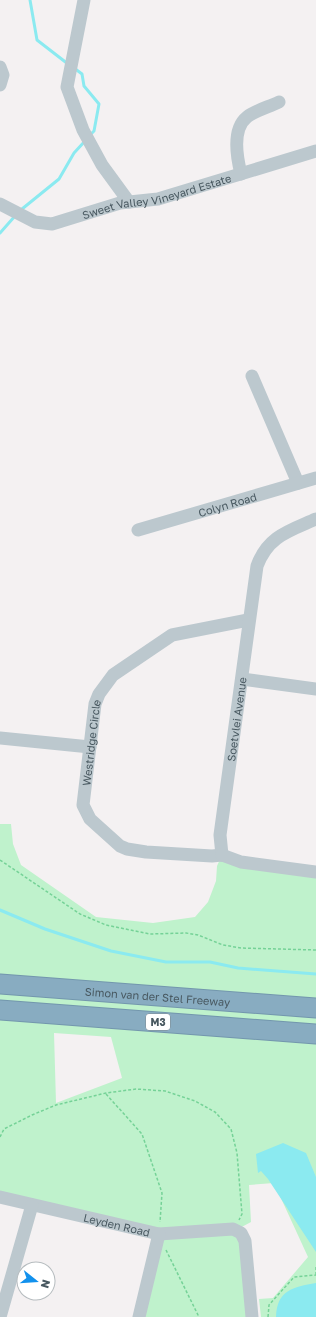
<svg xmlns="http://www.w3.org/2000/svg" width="316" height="1317" font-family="'Golos Text',sans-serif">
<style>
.green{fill:#bff2cc;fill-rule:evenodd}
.water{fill:#8beaf0}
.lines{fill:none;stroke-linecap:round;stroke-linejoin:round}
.stream{stroke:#8beaf0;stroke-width:3}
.highway-casing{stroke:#7397ad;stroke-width:21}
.path{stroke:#75d297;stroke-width:1.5;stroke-dasharray:3 2;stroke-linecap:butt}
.minor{stroke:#bcc8ce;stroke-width:13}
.highway{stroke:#88acc1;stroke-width:19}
.labels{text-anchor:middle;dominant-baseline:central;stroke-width:3.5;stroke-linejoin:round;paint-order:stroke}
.shield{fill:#fff;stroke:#7f8a90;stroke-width:1}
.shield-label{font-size:10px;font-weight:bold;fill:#485860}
.street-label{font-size:11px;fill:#485860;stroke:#fff}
</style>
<rect width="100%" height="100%" fill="#f4f1f2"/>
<path class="green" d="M0,824H11L13,844L21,865L96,917L153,923L195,917L208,902L216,881L217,866L222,855L316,872V1317H261L259,1299L273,1298L308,1257L274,1183L249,1185L251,1222L236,1230L241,1234L250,1317H139L158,1234L0,1197ZM54,1033L111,1037L122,1078L56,1103Z"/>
<path class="water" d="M283,1143L306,1153L316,1177V1252L268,1179L261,1171L258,1173L256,1154Z
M316,1283V1317H276C277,1290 293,1287 316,1283Z"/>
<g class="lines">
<path class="stream" d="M30,0L37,40L68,64
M74,68L82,74L84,86L99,104L94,131L90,135
M22,209L59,179L74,153L85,141
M0,233L15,216
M0,910L45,929L111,951L166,962H210L238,968L316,974"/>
<g class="highway-casing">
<g id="highway">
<path id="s6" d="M0,984L316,1008"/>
<path d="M0,1010L316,1034"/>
</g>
</g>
<path class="path" d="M0,860L80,914L106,925L150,934L186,933L198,935L223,945L241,948L316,950
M106,1094L142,1134L162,1193L160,1222
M0,1137L4,1129L32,1115L56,1105L106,1093L136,1089L165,1091L195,1101L215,1112L231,1129L237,1153L242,1214L239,1220
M166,1250L199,1317
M316,1267V1275
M268,1317L269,1305L294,1277L316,1275"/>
<g class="minor">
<path d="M84,0L67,87L83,130L102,165L129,202"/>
<path d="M0,67L3,75L0,85"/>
<path d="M241,174C237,158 232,129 247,117C256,110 269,107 279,102"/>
<path id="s1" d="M0,204L35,222L52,224L120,203L158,199L316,151"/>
<path d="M252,376L298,483"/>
<path id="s2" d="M138,530L316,478"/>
<path d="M242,679L316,689"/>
<path d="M0,738L90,747"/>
<path id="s3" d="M222,855L212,856L146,852L127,849L120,846L90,819L83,805L95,704L99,694L113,675L172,635L248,620"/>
<path id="s4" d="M222,855L220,835L257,566C268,536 289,531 316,519"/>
<path d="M222,855L241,862L316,872"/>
<path id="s5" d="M0,1197L159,1234L233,1229L241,1233L245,1241L252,1317"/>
<path d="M0,1317L32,1205"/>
<path d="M139,1317L159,1234"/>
</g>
<use href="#highway" class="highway"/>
</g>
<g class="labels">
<rect class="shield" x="146" y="1014" width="24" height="16" rx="3"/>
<g class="shield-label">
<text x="158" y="1022">M3</text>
</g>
<g class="street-label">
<text stroke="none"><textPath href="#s1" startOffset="165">Sweet Valley Vineyard Estate</textPath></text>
<text stroke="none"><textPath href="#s2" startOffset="93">Colyn Road</textPath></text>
<text stroke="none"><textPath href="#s4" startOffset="137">Soetvlei Avenue</textPath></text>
<text stroke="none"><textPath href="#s3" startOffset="222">Westridge Circle</textPath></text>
<text stroke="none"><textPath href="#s6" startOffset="158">Simon van der Stel Freeway</textPath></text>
<text stroke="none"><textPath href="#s5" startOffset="120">Leyden Road</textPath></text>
</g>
</g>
<g transform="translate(36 1281) rotate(107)"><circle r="19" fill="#ffffff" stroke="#b6bcbf"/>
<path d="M0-3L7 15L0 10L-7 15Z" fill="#1291ed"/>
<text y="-6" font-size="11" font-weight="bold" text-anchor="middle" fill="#485860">N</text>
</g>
</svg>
